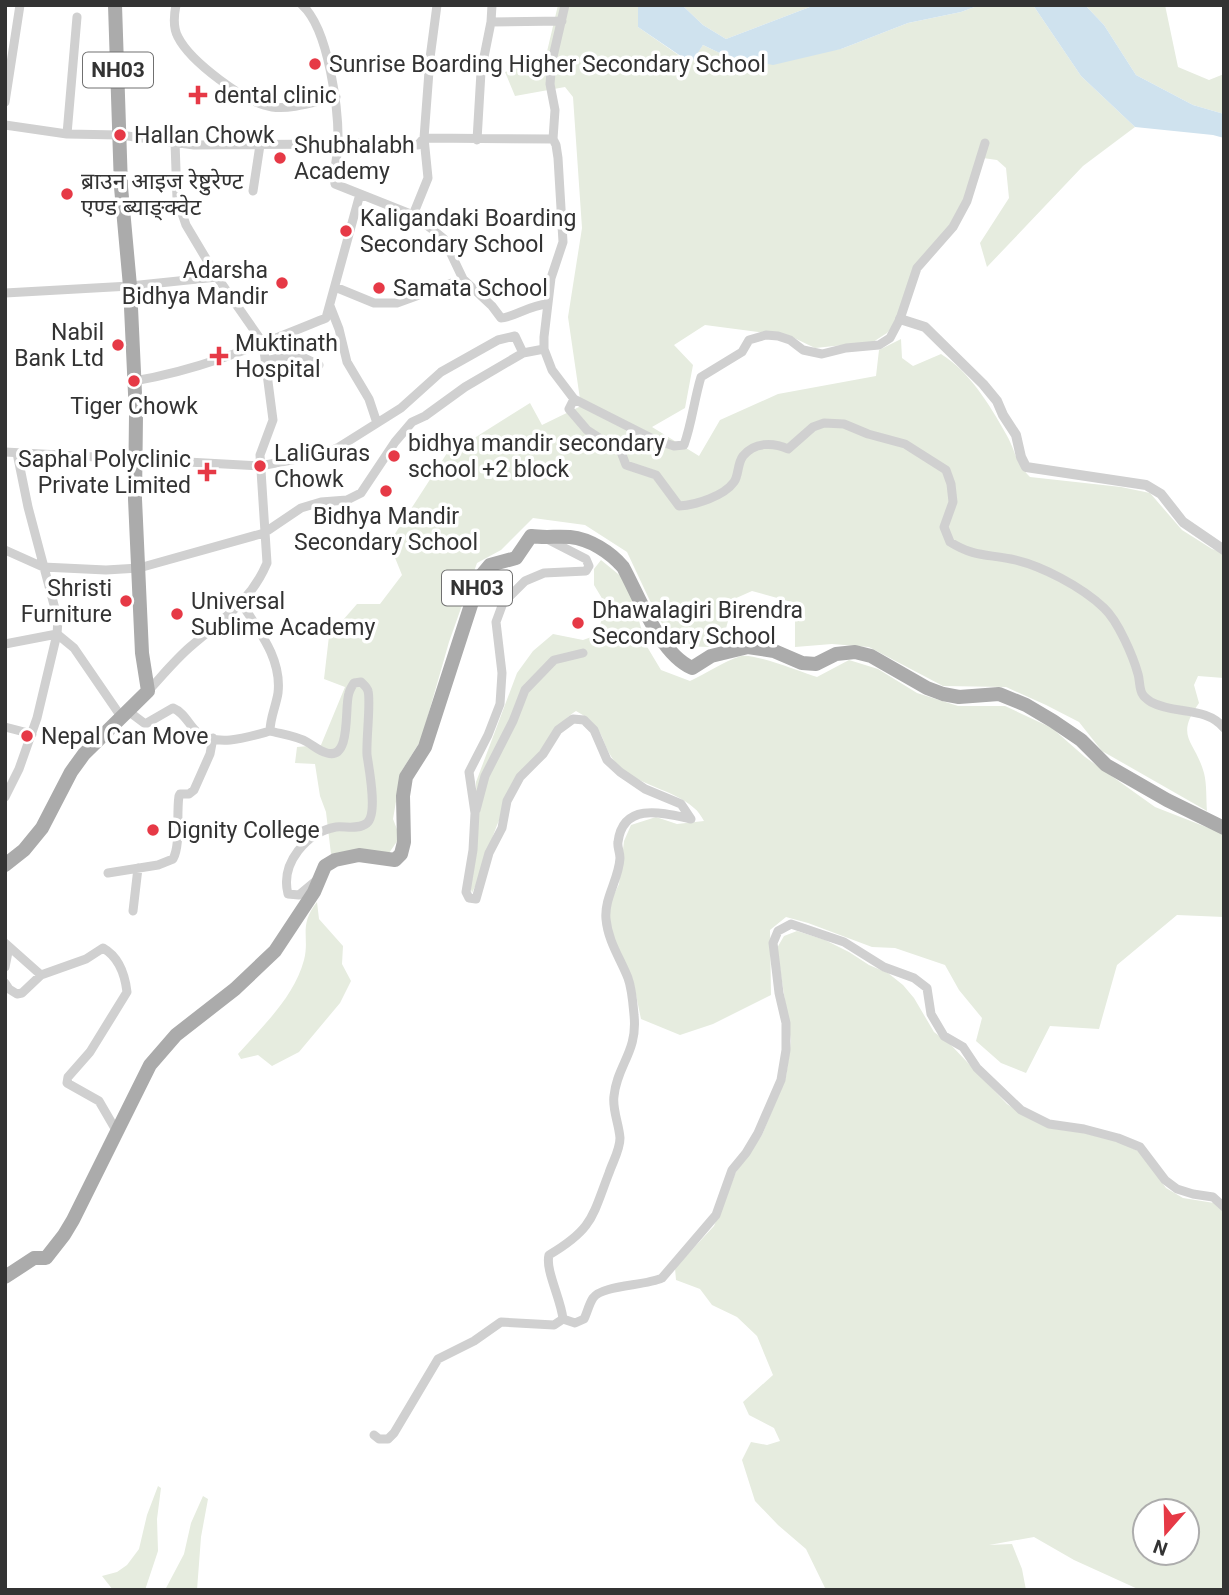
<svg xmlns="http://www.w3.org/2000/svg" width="1229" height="1595" font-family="Roboto,'Noto Sans Devanagari',sans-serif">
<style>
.green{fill:#e6ecdf;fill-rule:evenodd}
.water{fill:#cfe2ee}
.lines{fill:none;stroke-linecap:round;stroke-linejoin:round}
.minor{stroke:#d0d0d0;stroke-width:9}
.tertiary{stroke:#d0d0d0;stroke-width:10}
.primary{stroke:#ababab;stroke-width:14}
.poi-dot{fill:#e63946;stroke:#fff;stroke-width:2.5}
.labels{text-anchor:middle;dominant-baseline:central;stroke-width:7;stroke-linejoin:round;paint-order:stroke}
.shield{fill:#fff;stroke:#707070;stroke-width:2}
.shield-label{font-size:21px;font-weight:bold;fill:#333}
.poi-label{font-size:23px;fill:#333;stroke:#fff;text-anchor:start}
</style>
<rect width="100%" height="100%" fill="#fff"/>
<path class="green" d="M558,5H638V27L690,63L703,45L726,56L841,49L908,23L961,12L980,5H1033L1081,76L1135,127L1083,166L987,267L980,243L1009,198L1006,168L997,160L983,158L968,202L918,268L906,311L887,333L873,342L815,348L790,336L705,325L674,345L693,365L685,408L652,427L699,456L720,420L778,394L876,376L879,350L901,339L902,358L913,366L941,354C969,371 990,405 1006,434C1017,453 1013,459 1030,477L1121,487L1150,493L1182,530L1212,549L1224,553V678L1198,676L1194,685L1199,703C1174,738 1195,740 1204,773C1207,785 1206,799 1207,811L1102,751L1079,722L1046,705L1006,687L943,686L869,647L832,644L795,647V603L752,591L734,599L725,632L709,647L679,646L658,618L627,552L585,525L533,518L501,550L477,563L449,642L421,740L401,772L393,819L400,837L387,856L364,849L331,854L326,812L320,796L315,764L295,763L297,747L321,745L345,687L324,679L329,636L357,604H380L402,575L389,543L449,450L468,442L530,403L542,425L581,406L568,317L582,228L573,97L565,87L515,96L505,72L545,60Z
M682,5H815L726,39L703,25Z
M1085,5H1165L1178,67L1209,80L1224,74V114L1193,105L1136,75L1104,25Z
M601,560L623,578L635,607L646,645L661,670L690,681C706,674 724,661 741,656C754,653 801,672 817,677L849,660L878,669L917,693L958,706H1005L1052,728L1085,757L1155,807L1224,834V917L1177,915L1117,965L1099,1029L1050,1026L1026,1073L1001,1063L976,1041L982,1018L959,990L945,965L895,948L872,947L808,923L786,917L770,930L771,995L713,1024L680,1035L641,1019L635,990L611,934L608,918L611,901L619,884L624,841L631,825L656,817L677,824L704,821C701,816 698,811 694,808C673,789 638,786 618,765C598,744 609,728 576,711C554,724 513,791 501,816C489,841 485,869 472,893L470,886L477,836L476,782L517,673L533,651L553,634L583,640L597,635L606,605L594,585V569Z
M317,902L319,919L343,946L342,964L351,981L340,1003L299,1052L272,1066L258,1055L241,1059L238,1054C263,1026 294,997 304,960C310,937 298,926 317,902Z
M797,931L825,940L849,952L869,965L888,973L903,985L914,998L934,1032L950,1044L1007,1104L1028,1118L1122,1143L1140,1152L1166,1188L1183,1198L1214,1203L1224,1212V1590H1140L1074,1560L1034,1537L989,1545L1012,1544L1022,1569L1026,1590H826L806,1549L778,1525L755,1501L742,1460L751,1442L767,1445L780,1441L774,1428L749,1415L743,1402L773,1375L757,1336L737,1317L712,1305L700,1289L676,1280L675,1268L714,1226L736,1172L762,1135L786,1077L791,1041L777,948L784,936ZM1145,1511H1187V1553H1145Z
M158,1486L161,1488L157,1519L158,1551L145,1590H113L102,1576L117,1572L127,1565L139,1549L147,1515Z
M203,1496L208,1499L201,1537L197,1590H165L184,1554L191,1523Z"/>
<path class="water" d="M638,5H682L703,25L726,39L815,5H980L961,12L908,23L841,49L773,65L726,56L703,45L691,63L638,27Z
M1033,5H1085L1104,25L1136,75L1193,105L1224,114V138L1213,135L1135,127L1081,76Z"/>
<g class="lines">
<path class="minor" d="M176,5C174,15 173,28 178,37C190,61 245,103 272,107C292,110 316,101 336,97
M302,5C329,29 339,111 338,146C337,159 333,172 335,184L413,215L433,230L444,239L463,279L492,306L501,318C512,318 530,305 547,304
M492,5L491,22L562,21
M565,5L552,61L550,84L555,110L553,139L556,145L558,158L563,242L551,278L544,337V349L552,370L574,399L653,439L674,446L684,445C692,423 694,400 701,377L742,352L749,340L766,335L778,336L790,340L803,350L822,354L846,348L879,345L890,338L900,319L917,268L953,227L967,201L985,143
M5,102L20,5
M5,125L67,134L120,135L194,145L338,144L380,142L418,145L424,138L553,139
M67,134L77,17
M477,140L481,72L491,22
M253,191L260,145
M413,215L428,178L424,138L430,58L437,5
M335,287L374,303H397L463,279
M5,293L130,286L217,277
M330,306L339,329L347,362L369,399L377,423
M266,361L296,354L319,365
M134,381C201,370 264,343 326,318L360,194
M574,399L569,409L587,430L621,452L626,465L656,475L679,506C696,505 724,496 734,482C739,475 737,464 743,456C754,442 773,442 788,449L813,427L824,423L844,424L868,434L905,444L946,470L951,484L953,502L944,527L950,542C974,557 986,554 1011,559C1041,565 1082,587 1104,608C1118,621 1133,656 1138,674C1140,680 1139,690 1143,695C1145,698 1148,700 1151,702C1175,715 1206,706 1224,728
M5,452L260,466L323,454L339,447L401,408L441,372L498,340L515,336L523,353
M17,453L28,507L58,620L57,634L74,648L122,718
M549,540L586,559L589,566L586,571L544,573L525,581L503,603L496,622L502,673L500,704L488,735L469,772L475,813L473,850L466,892L469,898L476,899L489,853L502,828L507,801L520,777L543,754L558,730L573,719L584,720L594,730L607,760L620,772L645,789L681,804L691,819C664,813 623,801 618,842C617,847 620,852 620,858C619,879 604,898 606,919C608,941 620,958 628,978C632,989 633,1003 634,1015C638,1052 617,1065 614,1096C612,1109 619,1124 620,1138C620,1150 613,1161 609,1173C592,1217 593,1229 549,1255C545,1270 561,1299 563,1319L575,1323L584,1319C587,1313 589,1304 593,1298C602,1285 645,1286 662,1278L716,1215L732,1170L746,1153L758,1133L781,1080L786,1050V1023L779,993L773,943L778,931L791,924L844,942L884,967L914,978L927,988L931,1014L944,1036L963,1047L977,1068L1021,1110L1049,1124L1084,1129L1118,1138L1140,1147L1165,1180L1177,1189L1193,1194L1213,1197L1224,1207
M5,550L43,567L106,570L139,568L264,533L301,508L321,502L347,500L361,493L395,442L412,422L425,416L465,387L523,353L544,349
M242,604C259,631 282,659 278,693C276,706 270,718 270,731C281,734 297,736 307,742C314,746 319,751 327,753C352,760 344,706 349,693C350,689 352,686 354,683L361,682C364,685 367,687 368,691C371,701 366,740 367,755C369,769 378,814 367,823C359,830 345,826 336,827C307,832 280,863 288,894L299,895L317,880
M5,644L57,634L37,718L19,769L5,797
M148,691C162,676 175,660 190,647C222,619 250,603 267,563L260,455L273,420L263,343L217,277L186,225L177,199L175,142
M128,711L144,723H147L173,708C185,713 188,724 197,732C217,748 249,737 270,731
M5,727L32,734
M476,810L485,776L513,721L525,690L554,660L583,653
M108,873L158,865L173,859C181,844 176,815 179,796L180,794H189L194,790L210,754L213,738
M133,911L138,868
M5,943L41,975
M5,967L9,947
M5,983L9,989L17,994L22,993L41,975L86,959L103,948C119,957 125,975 127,992L90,1052L68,1077L67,1083L99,1101L117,1132
M374,1435L379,1439H388L394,1433L438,1359L474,1341L501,1322L554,1325L563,1319"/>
<path class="tertiary" d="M900,319L925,327L983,384L997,401L1003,415L1016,435L1021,457L1026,467L1146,485L1161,494L1183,522L1224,550"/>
<path class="primary" d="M5,865L24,850L42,828L71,772L84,754L148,691L142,653L135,499L136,415L130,286L121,187L115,5
M5,1277L34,1258H46L64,1235L73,1220L150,1065L176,1035L235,989L275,951L314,892L325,866L335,860L359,855L395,860L401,854L404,842L403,796L406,777L425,747L480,577L490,565L516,558L531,536C544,538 557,536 570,537C590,539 610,552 623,567C640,598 659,653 692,668L711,656L748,647L774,651L802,663L816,664L836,654L855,652L871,656L927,688L943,694L959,697L999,694L1026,705L1053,721L1081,740L1106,765L1167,800L1224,828"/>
</g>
<g class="poi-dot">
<circle cx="315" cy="64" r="7"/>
<path d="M194.5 84.5h7v7h7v7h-7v7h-7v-7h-7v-7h7z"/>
<circle cx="120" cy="135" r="7"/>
<circle cx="280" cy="158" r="7"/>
<circle cx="67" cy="194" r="7"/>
<circle cx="346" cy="231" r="7"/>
<circle cx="282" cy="283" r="7"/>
<circle cx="379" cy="288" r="7"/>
<circle cx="118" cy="345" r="7"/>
<path d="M215.5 345.5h7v7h7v7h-7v7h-7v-7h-7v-7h7z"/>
<circle cx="134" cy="381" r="7"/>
<circle cx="394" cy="456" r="7"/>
<circle cx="260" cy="466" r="7"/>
<path d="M203.5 461.5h7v7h7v7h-7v7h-7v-7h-7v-7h7z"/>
<circle cx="386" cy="491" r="7"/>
<circle cx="126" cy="601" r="7"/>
<circle cx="177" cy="614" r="7"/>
<circle cx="578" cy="623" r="7"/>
<circle cx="27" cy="736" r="7"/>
<circle cx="153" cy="830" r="7"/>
</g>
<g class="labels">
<g class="shield">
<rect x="83" y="52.5" width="70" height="35" rx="5"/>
<rect x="442" y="570.5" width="70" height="35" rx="5"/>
</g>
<g class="shield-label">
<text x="118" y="70">NH03</text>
<text x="477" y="588">NH03</text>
</g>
<g class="poi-label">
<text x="329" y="64">Sunrise Boarding Higher Secondary School</text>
<text x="214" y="95">dental clinic</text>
<text x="134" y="135">Hallan Chowk</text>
<text x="294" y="145">Shubhalabh<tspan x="294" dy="26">Academy</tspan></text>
<text x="81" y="181">ब्राउन आइज रेष्टुरेण्ट<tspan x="81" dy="26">एण्ड ब्याङ्क्वेट</tspan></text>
<text x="360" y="218">Kaligandaki Boarding<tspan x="360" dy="26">Secondary School</tspan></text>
<text x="268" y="270" text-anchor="end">Adarsha<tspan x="268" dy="26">Bidhya Mandir</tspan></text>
<text x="393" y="288">Samata School</text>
<text x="104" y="332" text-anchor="end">Nabil<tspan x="104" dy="26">Bank Ltd</tspan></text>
<text x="235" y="343">Muktinath<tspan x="235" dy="26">Hospital</tspan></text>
<text x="134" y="406" text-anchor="middle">Tiger Chowk</text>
<text x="408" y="443">bidhya mandir secondary<tspan x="408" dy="26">school +2 block</tspan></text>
<text x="274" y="453">LaliGuras<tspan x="274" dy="26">Chowk</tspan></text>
<text x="191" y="459" text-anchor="end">Saphal Polyclinic<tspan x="191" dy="26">Private Limited</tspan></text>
<text x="386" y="516" text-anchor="middle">Bidhya Mandir<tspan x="386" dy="26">Secondary School</tspan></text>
<text x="112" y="588" text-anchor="end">Shristi<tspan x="112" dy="26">Furniture</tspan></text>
<text x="191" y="601">Universal<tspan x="191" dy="26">Sublime Academy</tspan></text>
<text x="592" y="610">Dhawalagiri Birendra<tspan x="592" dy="26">Secondary School</tspan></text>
<text x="41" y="736">Nepal Can Move</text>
<text x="167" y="830">Dignity College</text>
</g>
</g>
<rect width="1229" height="1595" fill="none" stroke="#333333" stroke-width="14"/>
<g transform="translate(1166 1532) rotate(200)"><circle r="33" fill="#ffffff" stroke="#adadad" stroke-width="2"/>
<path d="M0-5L12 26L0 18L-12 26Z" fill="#e63946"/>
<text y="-10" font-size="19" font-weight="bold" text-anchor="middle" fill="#333333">N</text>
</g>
</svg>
